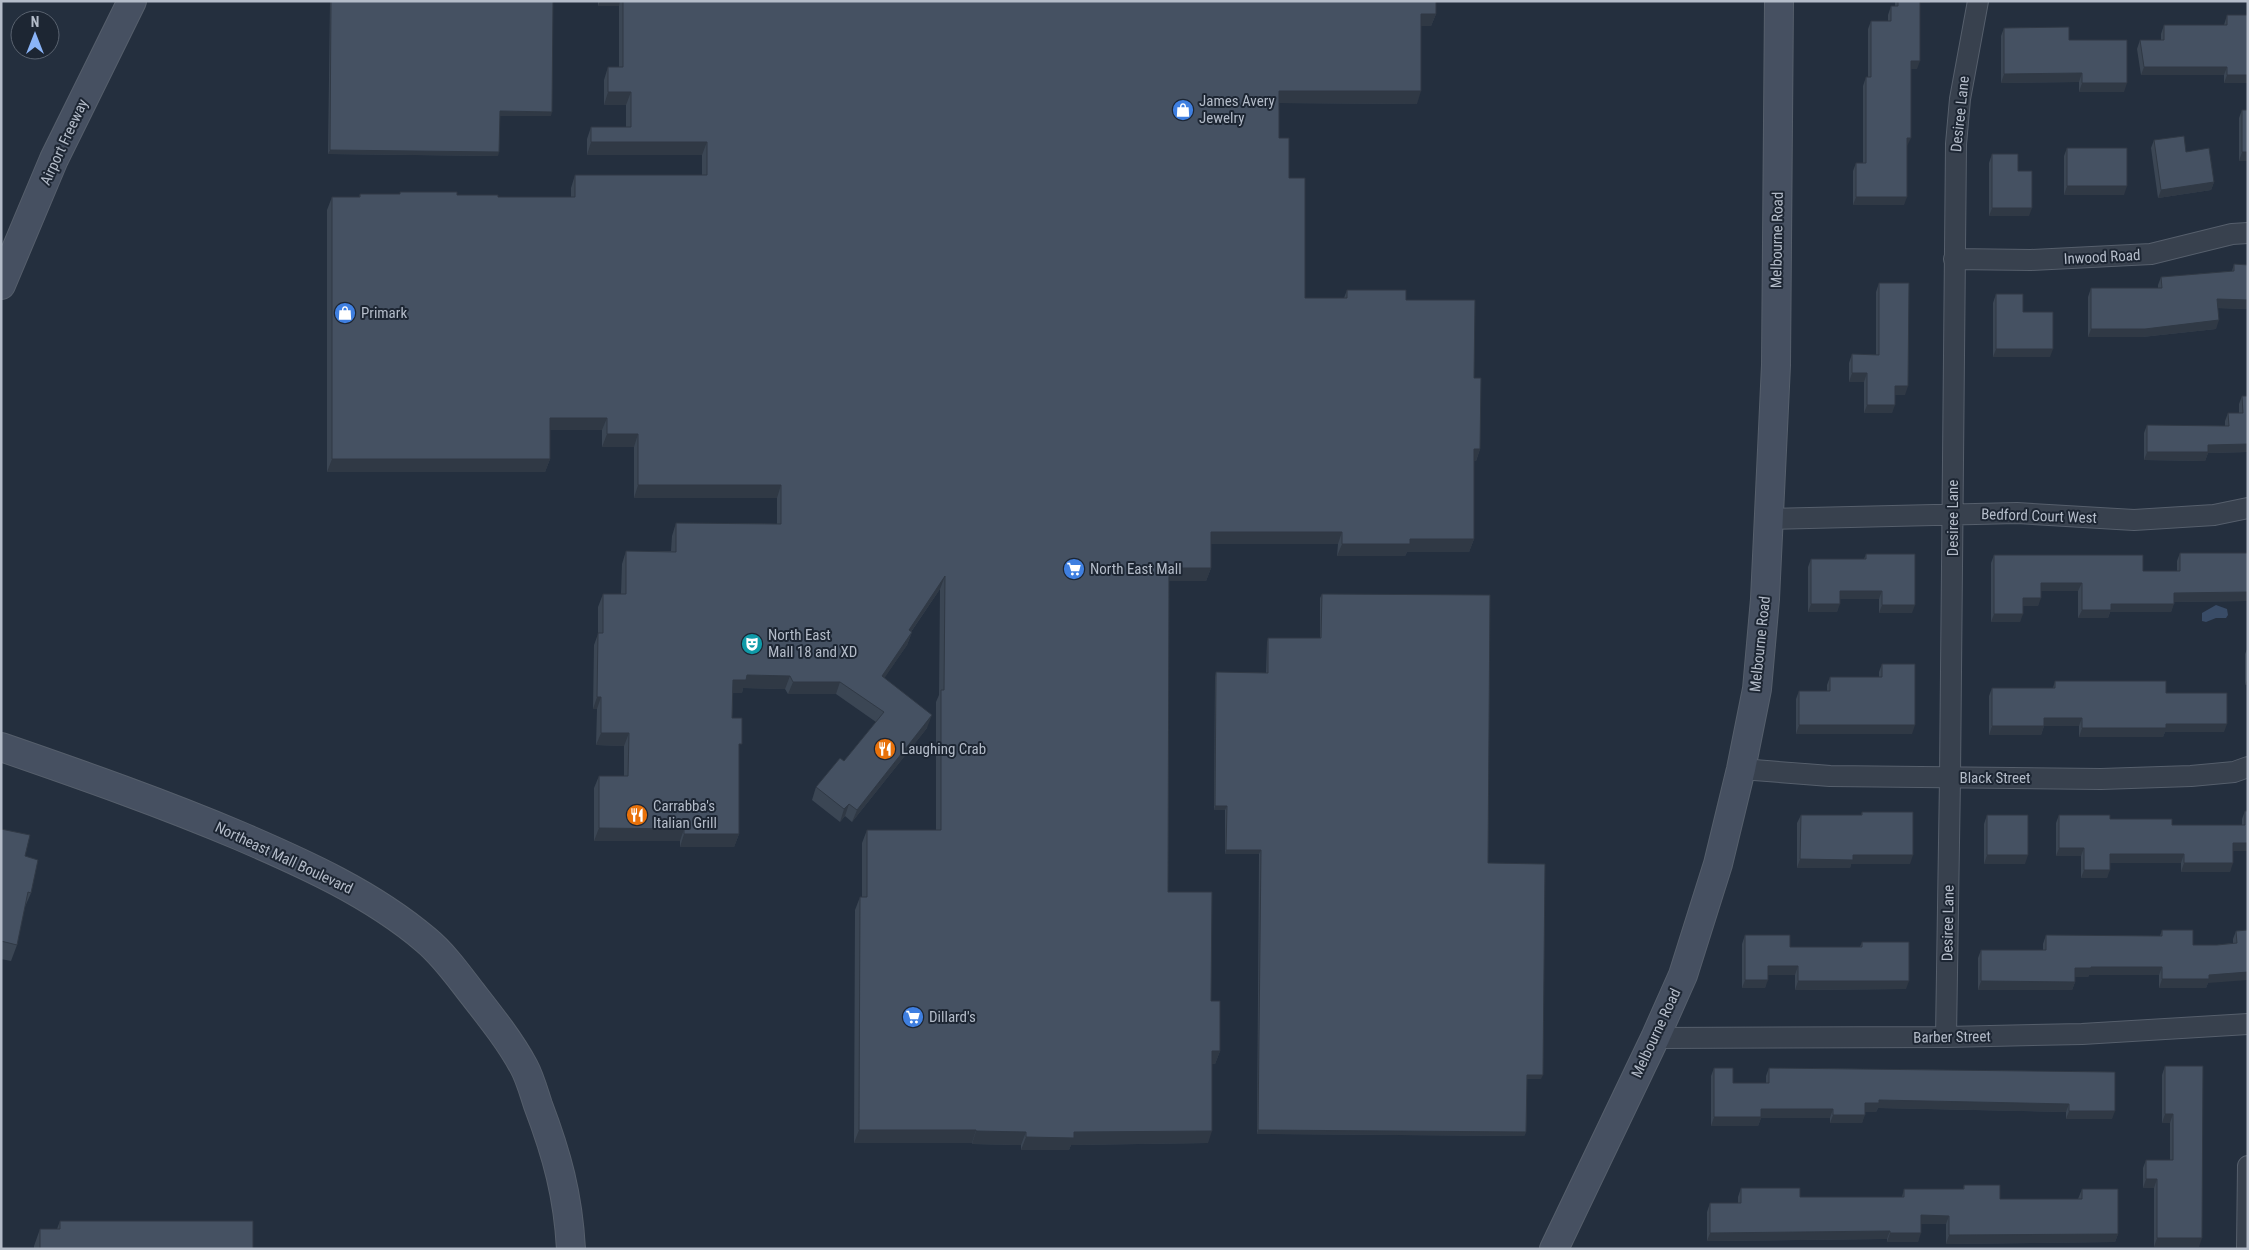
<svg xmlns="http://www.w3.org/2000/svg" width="2249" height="1250" font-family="'Roboto Condensed',sans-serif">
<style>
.water{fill:#394c67}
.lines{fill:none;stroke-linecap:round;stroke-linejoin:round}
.street-casing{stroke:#565f6c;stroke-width:22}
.secondary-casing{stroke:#565f6c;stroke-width:30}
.street{stroke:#38414e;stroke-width:20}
.secondary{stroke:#465061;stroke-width:28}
.wall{fill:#3b4654}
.shaded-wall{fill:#303945}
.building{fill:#455162;stroke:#303945}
.labels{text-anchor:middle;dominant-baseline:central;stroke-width:4;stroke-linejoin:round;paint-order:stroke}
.poi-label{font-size:15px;fill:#b4bcc9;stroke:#1d2633;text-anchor:start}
.street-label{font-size:15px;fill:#b4bcc9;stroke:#1d2633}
</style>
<rect width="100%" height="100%" fill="#242f3e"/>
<path class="water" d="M2216,605L2227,609L2228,615L2226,618H2216L2206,622L2202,621V613Z"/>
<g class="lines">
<g class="street-casing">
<path id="street" d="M1954,259L2031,260L2151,254L2232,234L2248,233
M1769,519L2017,513L2134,520L2214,515L2248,508
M1741,769L1830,776L2101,779L2191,776L2234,772L2248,767
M1946,1037L1950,778L1956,144L1960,99L1978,1
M1655,1038L1946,1037L2082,1034L2248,1024
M2247,1249L2248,1166"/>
</g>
<g class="secondary-casing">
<path id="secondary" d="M1,285L54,159L132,1
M1,747C82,775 162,803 240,836C305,864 372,894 426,940C444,955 458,975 472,993C490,1016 510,1041 524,1067C530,1078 534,1093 538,1105C557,1155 568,1195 571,1249
M1554,1249L1655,1038L1683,975L1718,864L1741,769L1757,689L1765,599L1776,365L1779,1"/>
</g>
<use href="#street" class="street"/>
<use href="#secondary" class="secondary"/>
</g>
<path class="wall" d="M330,1H553L551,116H500L498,156L328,154Z
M598,1H1436V14L1431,26H1421L1417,104L1279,103V138L1289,178L1305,298H1344L1347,290L1406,300L1474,378L1480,449L1476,461H1474V539L1469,552H1407L1405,556H1337L1338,544H1211V568L1206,581H1169L1168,892L1211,1001L1220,1051L1215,1064H1212L1208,1143L1071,1145L1069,1150H1021V1145L972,1144V1143H854L855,910L860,897H862V843L867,830H936V702L939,695L940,589L911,632H912L907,645L884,678L927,728L852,822L845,816L840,822L812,800L816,787L844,761L876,722L836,694H788L785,689L743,688L742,693H733L732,718L739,752V834L734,847H680V841H594V788L599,776H624V746L596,745L597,709H593L594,645L598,634V607L603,594H621L622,564L626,551H671L672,536L676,523L777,524V498H634V447H602V430H550V459L545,472H327V210L332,197H359L360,194H400V192L498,197H571V188L575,175H702V155H587V139L591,127H626V105H604V80L608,67H619V6H598Z
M1895,1H1930V3H1920L1917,69H1911L1907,146L1904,205H1853V171L1856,163H1863V86L1866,77H1868V29L1871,21H1888V15L1891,6H1895Z
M2227,15L2248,83H2224V75H2141L2137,49L2140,40H2161V34L2164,25H2224Z
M2004,28L2069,40L2124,92H2079V82L2001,83V36Z
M2242,110L2248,161H2239V118Z
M2154,140L2186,152L2214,182L2211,190L2158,198L2151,148Z
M2067,148L2124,195H2064V156Z
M1992,154L2018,171L2029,216H1989V163Z
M2234,264L2248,265V309L2218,308L2216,329L2142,337H2088V297L2091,288H2158V285L2161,277L2232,271Z
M1879,283L1905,395H1895L1892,413H1864V382H1849V363L1852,354L1876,355V292Z
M1996,294L2023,312L2050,357H1993V303Z
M2242,396H2248V452L2208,453L2205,461L2144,460V433L2147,425L2225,426V421L2228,413H2239V404Z
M2180,553H2248V601L2174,602L2171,612H2110L2108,618H2078V591H2041L2038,606H2023L2020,622H1991V563L1994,555L2143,571H2177V561Z
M1866,554L1912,613H1879V599H1840L1837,612H1808V567L1811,559H1864Z
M1322,594L1488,863L1541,1079H1527L1526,1132L1524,1136L1257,1134L1259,854H1225V810H1214L1215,677L1216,672L1266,673L1267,642L1268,638H1320V598Z
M2248,647V685H2245V654Z
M1882,664L1912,734H1796V699L1799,691H1827V685L1830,677H1879V672Z
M2055,681L2166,693L2224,732H2165L2163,737H2079V726H2044L2041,735H1989V696L1992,688H2053Z
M2245,811L2248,851H2233L2230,872H2181V863H2110L2107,878H2081V856H2056V823L2059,815L2172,825H2242V819Z
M1862,812L1910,864H1851L1850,868H1797V823L1801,815H1861Z
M1987,815L2025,864H1984V824Z
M1,829L25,856L31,893L24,909L17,945L11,961L1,959Z
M2162,930L2193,945H2217L2233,943V939L2236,931L2248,930L2208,983L2206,988H2159V975H2089L2088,977H2075V982L2072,990H1978V958L1981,950H2043V944L2046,935L2160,936Z
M1745,935L1790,947H1860L1862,942L1906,989L1795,990V975H1768L1765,988H1742V944Z
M2165,1066L2199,1247H2154V1188H2143V1168L2146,1160H2170V1123H2162V1075Z
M1714,1068L1733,1083H1766V1076L1769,1068L2115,1072L2112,1119H2066V1112L1878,1108L1876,1112H1865L1862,1123H1830V1118H1761L1758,1126H1711V1076Z
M1964,1185L2000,1199H2078L2082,1189L2118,1234L2115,1242L1946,1244V1224H1921L1918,1242H1887V1239L1707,1241V1212L1710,1203H1738V1197L1741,1188L1800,1197H1902L1904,1189H1963Z
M60,1221L253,1249H34V1246L40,1229H57Z"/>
<path class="shaded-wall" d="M600,1H620L619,6H598Z
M1918,1H1930V3H1917Z
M1421,14H1436L1431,26H1417Z
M1911,61H1920L1917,69H1907Z
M2144,67H2227L2224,75H2141Z
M2082,73L2079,82L2001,83L2004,74Z
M2227,75H2248V83H2224Z
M2082,83H2127L2124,92H2079Z
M1279,91H1421L1417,104L1275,103Z
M608,92H631L626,105H604Z
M500,111L552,112L551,116H498Z
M1907,138H1911L1907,146H1904Z
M591,142H707L702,155H587Z
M330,150L499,152L498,156L328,154Z
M2242,152H2248V161H2239Z
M2214,182L2211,190L2158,198L2161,190Z
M2067,186H2127L2124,195H2064Z
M1856,197H1907L1904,205H1853Z
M1992,208H2032L2029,216H1989Z
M2217,299L2248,300V309L2214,308Z
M2219,320L2216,329L2142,337H2088L2091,329Z
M1996,349H2053L2050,357H1993Z
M1852,373H1867L1864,382H1849Z
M1895,386H1908L1905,395H1892Z
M1867,405H1895L1892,413H1864Z
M550,418H607L602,430H545Z
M607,434H638L634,447H602Z
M2248,444V452L2208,453L2205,461L2144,460L2147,452L2208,445Z
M1474,449H1480L1476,461H1469Z
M332,459H550L545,472H327Z
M638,485H781L777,498H634Z
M1211,532H1342L1338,544H1206Z
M1410,539H1474L1469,552H1407L1405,556H1337L1342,544Z
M1169,568H1211L1206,581H1165Z
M945,576L940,589L904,642L909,630Z
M2041,583H2082L2078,591H2038Z
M1840,591H1882L1879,599H1837Z
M2248,592V601L2171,602L2174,593Z
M2023,598H2041L2038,606H2020Z
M1811,604H1840L1837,612H1808Z
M2111,604H2174L2171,612H2110L2108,618H2078L2082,610Z
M1882,605H1915L1912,613H1879Z
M1994,614H2023L2020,622H1991Z
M912,632L907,645L877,689L882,676Z
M747,675L790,676L785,689L743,688L742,693H728L733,680Z
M2248,678V685H2245Z
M793,682H840L836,694H788Z
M597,697H601L597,709H593Z
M932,715L927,728L852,822L857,810Z
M2044,718H2082L2079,726H2044L2041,735H1989L1992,726Z
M2166,724H2227L2224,732H2165L2163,737H2079L2082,728Z
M1799,725H1915L1912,734H1796Z
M601,733H629L624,746L596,745Z
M849,804L845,816L840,822L844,809Z
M1215,806H1227L1225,810H1214Z
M599,828L684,829L680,841H594Z
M684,834H739L734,847H680Z
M2233,843H2248V851H2230Z
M2059,848H2084L2081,856H2056Z
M1226,850H1261L1259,854H1225Z
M2110,854H2184L2181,863H2107Z
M1853,855H1913L1910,864H1851L1850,868H1797L1800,859Z
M1987,855H2028L2025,864H1984Z
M2184,863H2233L2230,872H2181Z
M2084,870H2110L2107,878H2081Z
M1768,966H1798L1795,975H1765Z
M2091,967H2162L2159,975H2089L2088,977H2072L2075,968Z
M2248,972V980L2208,983L2206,988H2159L2162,979Z
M1745,980H1768L1765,988H1742Z
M1798,981H1909L1906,989L1795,990Z
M1981,981L2075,982L2072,990H1978Z
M1212,1051H1220L1215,1064H1208Z
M1527,1075H1543L1541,1079H1525Z
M1879,1100L2069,1104L2066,1112L1878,1108L1876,1112H1862L1865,1103Z
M1761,1109H1833L1830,1118H1761L1758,1126H1711L1714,1117Z
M2069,1111H2115L2112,1119H2066Z
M2165,1114H2173L2170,1123H2162Z
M1833,1115H1865L1862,1123H1830Z
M859,1130H976L972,1143H854Z
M1258,1130L1526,1132L1524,1136L1257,1134Z
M976,1131L1026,1132L1021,1145L972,1144Z
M1212,1131L1208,1143L1071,1145L1069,1150H1021L1026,1137L1074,1132Z
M2146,1179H2157L2154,1188H2143Z
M1921,1215L1949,1216L1946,1224H1918Z
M1890,1231L1887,1239L1707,1241L1710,1233Z
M1890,1233H1921L1918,1242H1887Z
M2118,1234L2115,1242L1946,1244L1949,1235Z
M2157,1238H2202L2199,1247H2154Z"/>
<path class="building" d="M331,1H553L552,112L500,111L499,152L330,150Z
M623,1H1436V14H1421V91H1279V138H1289V178H1305V298H1347V290H1406V300H1475L1474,378H1481L1480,449H1474V539H1410V544H1342V532H1211V568H1169L1168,892H1212L1211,1001H1220V1051H1212V1131L1074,1132V1138L1026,1137V1132L976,1131V1130H859L860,897H867V830H941V690H944L945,576L909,630L912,632L882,676L932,715L857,810L849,804L844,809L816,787L840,758L844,761L884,712L840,682H793L790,676L747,675L746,680H733L732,718H742V744H739V834H684V829L599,828V776H628L629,733H601V697H597L598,633H603V594H626V551L676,552V523L781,524V485H638V434H607V418H550V459H332V197H360V194H400V192H457V195H498V197H575V175H707V142H591V127H631V92H608V67H623Z
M1898,1H1920V61H1911V138H1907V197H1856V163H1866V77H1871V21H1891V6H1898Z
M2227,15H2248V75H2227V67H2144L2140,40H2164V25H2227Z
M2069,27V40H2127V83H2082V73L2004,74V28Z
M2242,110H2248V152H2242Z
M2184,136L2186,152L2209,148L2214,182L2161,190L2154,140Z
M2067,148H2127V186H2067Z
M1992,154H2018V171H2032V208H1992Z
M2234,264L2248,265V300L2217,299L2219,320L2145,329H2091V288H2162L2161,277L2234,271Z
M1879,283H1909L1908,386H1895V405H1867V373H1852V354L1879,355Z
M1996,294H2023V312H2053V349H1996Z
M2242,396H2248V444L2208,445V452H2147V425L2229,426L2228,413H2243Z
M2180,553H2248V592L2174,593V604H2111V610H2082V583H2041V598H2023V614H1994V555H2143V571H2180Z
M1866,554H1915V605H1882V591H1840V604H1811V559H1866Z
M1322,594L1490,595L1488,863L1545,864L1543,1075H1527L1526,1132L1258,1130L1261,850H1226L1227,806H1215L1216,672L1268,673V638H1321Z
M1882,664H1915V725H1799V691H1830V677H1882Z
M2055,681H2166V693H2227V724H2166V728H2082V718H2044V726H1992V688H2055Z
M2245,811H2248V843H2233V863H2184V854H2110V870H2084V848H2059V815H2110V819H2172V825H2245Z
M1862,812H1913V855H1853V860L1800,859L1801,815H1862Z
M1987,815H2028V855H1987Z
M1,829L30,835L25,856L38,860L31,893L28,892L17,945L1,941Z
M2162,930H2193V945H2217L2237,943L2236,931L2248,930V972L2209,975V979H2162V967H2091V968H2075V982L1981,981V950H2046V935L2162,936Z
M1745,935H1790V947H1862V942H1909V981H1798V966H1768V980H1745Z
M2165,1066H2203L2202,1238H2157V1179H2146V1160H2173V1114H2165Z
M1714,1068H1733V1083H1769V1068L2115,1072V1111H2069V1104L1879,1100V1103H1865V1115H1833V1109H1761V1117H1714Z
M1964,1185H2000V1199H2082V1189H2118V1234L1949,1235V1216L1921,1215V1233H1890V1231L1710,1233V1203H1741V1188H1800V1197H1904V1189H1964Z
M60,1221H253V1249H40V1229H60Z"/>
<defs>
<g id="shop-disc" transform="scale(1.125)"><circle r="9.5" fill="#3f7fe0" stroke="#1d2633"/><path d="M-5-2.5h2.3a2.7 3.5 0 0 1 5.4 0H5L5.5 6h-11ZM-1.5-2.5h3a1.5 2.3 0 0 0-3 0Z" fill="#fff"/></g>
<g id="supermarket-disc" transform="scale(1.125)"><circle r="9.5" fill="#3f7fe0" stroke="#1d2633"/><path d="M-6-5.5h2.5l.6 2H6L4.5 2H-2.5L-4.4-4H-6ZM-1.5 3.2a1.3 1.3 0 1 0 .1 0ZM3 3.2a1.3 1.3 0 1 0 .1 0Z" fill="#fff"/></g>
<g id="theatre-disc" transform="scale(1.125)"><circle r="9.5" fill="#0f9aa8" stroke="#1d2633"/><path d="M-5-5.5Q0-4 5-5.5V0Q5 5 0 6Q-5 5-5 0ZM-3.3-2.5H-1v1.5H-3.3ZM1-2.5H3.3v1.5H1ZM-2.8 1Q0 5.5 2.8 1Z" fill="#fff"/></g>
<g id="restaurant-disc" transform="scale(1.125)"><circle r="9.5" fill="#e8710a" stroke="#1d2633"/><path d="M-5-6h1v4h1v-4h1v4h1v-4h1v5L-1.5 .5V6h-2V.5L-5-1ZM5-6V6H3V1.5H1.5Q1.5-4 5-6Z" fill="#fff"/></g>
</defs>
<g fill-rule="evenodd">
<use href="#shop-disc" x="1183" y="110"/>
<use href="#shop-disc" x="345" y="313"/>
<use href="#supermarket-disc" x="1074" y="569"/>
<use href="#theatre-disc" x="752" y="644"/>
<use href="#restaurant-disc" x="885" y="749"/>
<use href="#restaurant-disc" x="637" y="815"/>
<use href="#supermarket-disc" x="913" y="1017"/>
</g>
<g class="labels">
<g class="poi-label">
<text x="1199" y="101">James Avery<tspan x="1199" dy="17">Jewelry</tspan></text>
<text x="361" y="313">Primark</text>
<text x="1090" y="569">North East Mall</text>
<text x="768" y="635">North East<tspan x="768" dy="17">Mall 18 and XD</tspan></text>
<text x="901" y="749">Laughing Crab</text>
<text x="653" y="806">Carrabba's<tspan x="653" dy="17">Italian Grill</tspan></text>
<text x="929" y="1017">Dillard's</text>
</g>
<g class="street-label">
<text transform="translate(1960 114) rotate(-84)">Desiree Lane</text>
<text transform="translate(64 142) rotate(-65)">Airport Freeway</text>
<text transform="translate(1777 240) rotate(-89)">Melbourne Road</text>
<text transform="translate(2102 257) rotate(-3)">Inwood Road</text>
<text transform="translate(2039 516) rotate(2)">Bedford Court West</text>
<text transform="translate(1953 518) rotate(-90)">Desiree Lane</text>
<text transform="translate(1760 644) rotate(-84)">Melbourne Road</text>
<text x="1995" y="778">Black Street</text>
<text transform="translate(284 858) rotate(25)">Northeast Mall Boulevard</text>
<text transform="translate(1948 923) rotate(-89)">Desiree Lane</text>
<text transform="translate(1656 1033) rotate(-65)">Melbourne Road</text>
<text transform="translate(1952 1037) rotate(-1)">Barber Street</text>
</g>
</g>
<rect width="2249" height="1250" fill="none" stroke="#b4bcc9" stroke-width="5"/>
<g transform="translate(35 35)"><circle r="24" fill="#1d2633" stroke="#59626f"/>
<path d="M0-4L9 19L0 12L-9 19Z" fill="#8ab4f8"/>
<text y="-8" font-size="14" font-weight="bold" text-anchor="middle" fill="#b4bcc9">N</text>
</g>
</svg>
